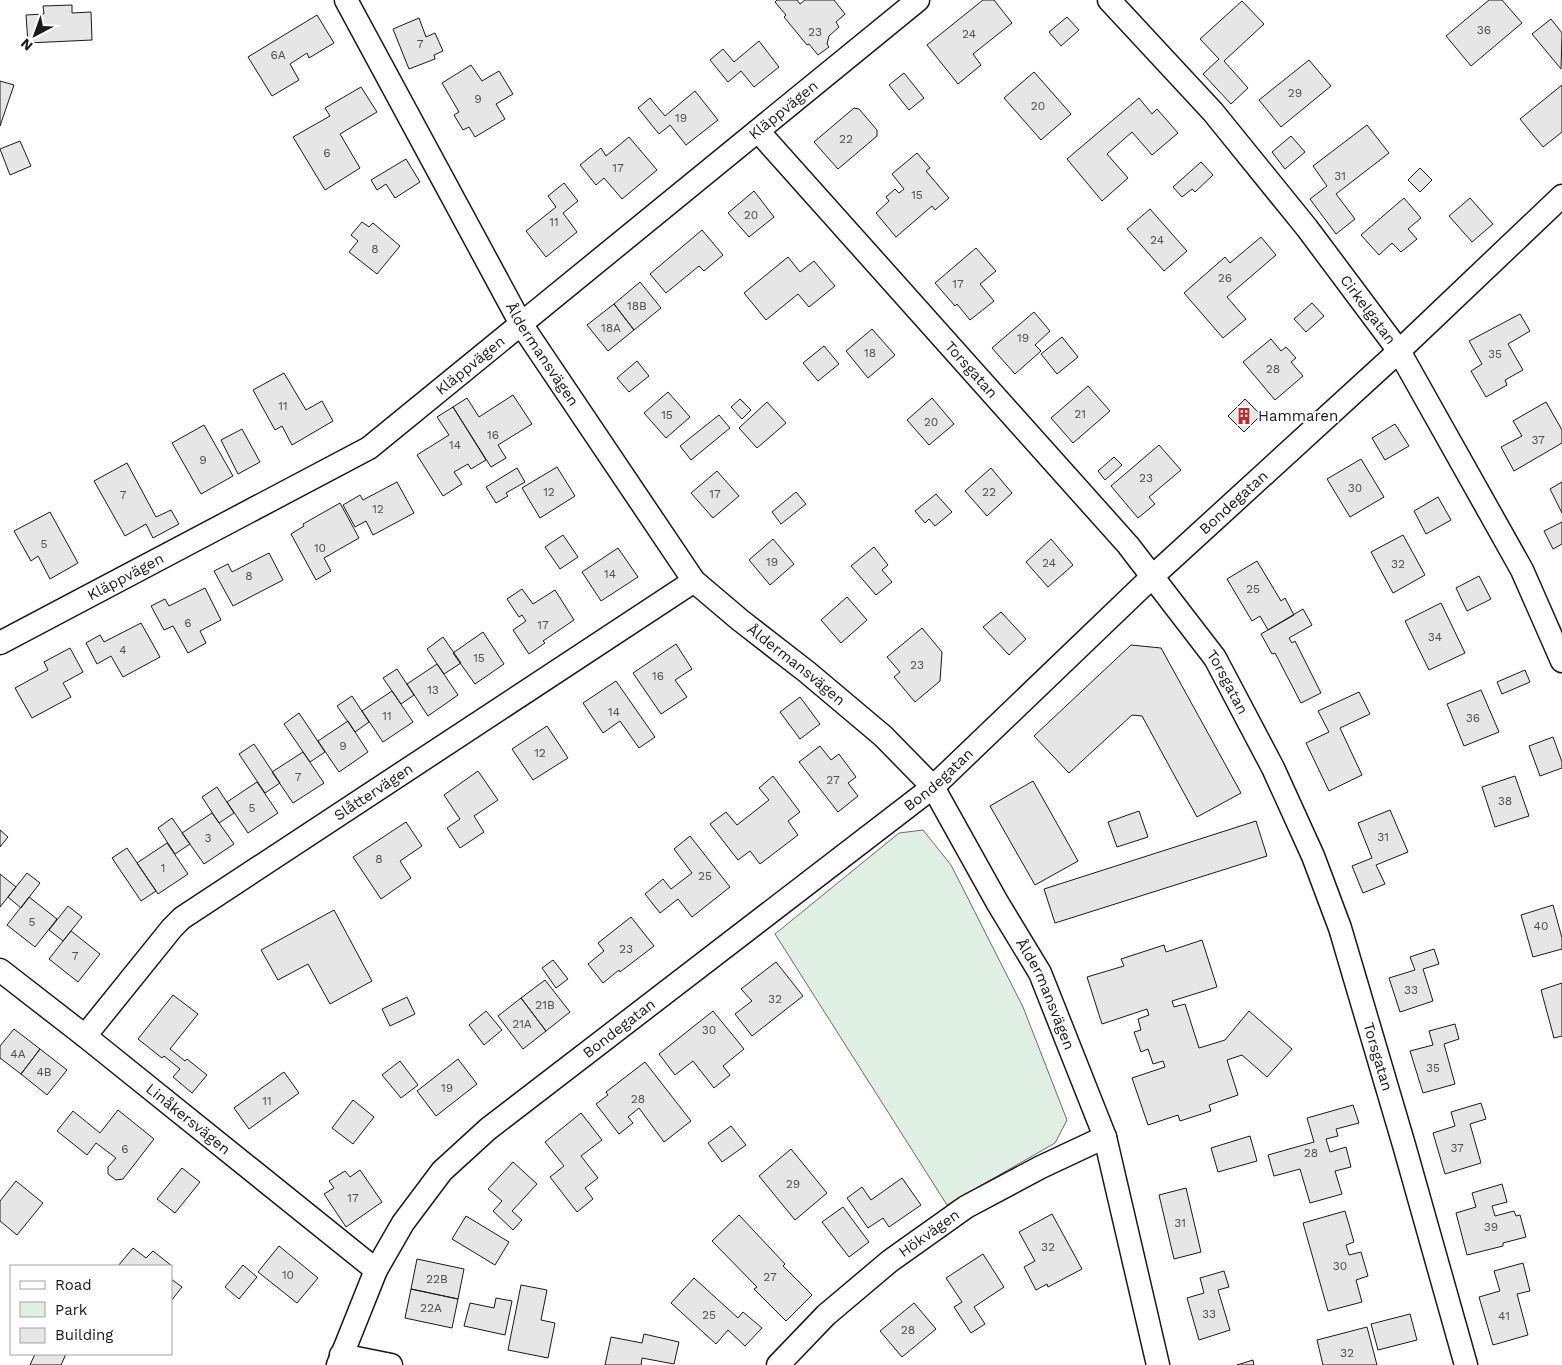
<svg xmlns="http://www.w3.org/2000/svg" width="1562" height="1365" font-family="'Work Sans',sans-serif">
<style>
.green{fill:#e0efe3;stroke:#6a6a6a}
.building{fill:#e6e6e6;stroke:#1a1a1a}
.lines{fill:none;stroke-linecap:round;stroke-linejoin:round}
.minor-casing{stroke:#1a1a1a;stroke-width:25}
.minor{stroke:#fff;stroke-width:22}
.labels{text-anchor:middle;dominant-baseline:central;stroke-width:4;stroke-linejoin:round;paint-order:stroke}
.number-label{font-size:12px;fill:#4d4d4d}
.street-label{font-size:15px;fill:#1a1a1a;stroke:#fff}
.poi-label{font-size:15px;fill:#1a1a1a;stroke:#fff;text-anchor:start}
</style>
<rect width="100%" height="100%" fill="#fff"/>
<path class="green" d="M923,830L951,865L1023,1007L1067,1120L1055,1143L947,1205L775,934L899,833Z"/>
<path class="building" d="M777,0H797L800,4L805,0H834L845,14L836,22L839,27L829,36L827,44L829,47L818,55L809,44L807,45L784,17L786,15L775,2Z
M983,0H994L1012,23L973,54L981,65L958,84L927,45Z
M1489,0H1502L1522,23L1471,66L1446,36Z
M1242,1L1264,24L1224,61L1248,88L1231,104L1203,74L1219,59L1200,39Z
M72,5V13L91,12L92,40L28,43L26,15L44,14L43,6Z
M317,15L334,43L309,58L307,53L290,64L299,80L272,96L248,57Z
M1067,17L1079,30L1061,46L1049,32Z
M419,18L426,37L435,33L443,51L434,55L435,59L409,69L393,29Z
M1551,19L1562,33L1561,69L1532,34Z
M759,41L779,67L754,87L741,71L728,82L710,60L723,49L734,62Z
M1309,60L1331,86L1281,127L1259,100Z
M471,65L482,81L499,71L513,94L496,104L505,119L475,137L469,127L463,130L454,115L459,112L442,83Z
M1034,72L1071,114L1041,140L1004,98Z
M904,73L924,98L909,110L889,85Z
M0,81L14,85L0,126Z
M1562,85V132L1543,147L1520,119Z
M361,87L377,112L340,134L360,168L325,190L293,137L330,116L325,108Z
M695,91L718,120L686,145L670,125L659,134L638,108L650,98L665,116Z
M1139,98L1152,114L1157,109L1178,133L1152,155L1132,132L1107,154L1128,178L1102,201L1067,159Z
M854,108L859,109L877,130V136L838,169L814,142Z
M1367,125L1389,153L1336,194L1355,219L1336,234L1310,199L1327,186L1313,166Z
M1291,136L1305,152L1285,169L1272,152Z
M629,137L657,170L622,199L604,178L596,185L580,165L601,148L606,156Z
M20,141L31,166L10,175L0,149Z
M917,153L930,168L926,171L949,198L935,210L932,206L896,237L876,213L889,201L886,197L895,189L899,193L904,189L892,174Z
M406,159L420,182L395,198L386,184L377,190L371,180Z
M1201,162L1213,175L1195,192L1192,189L1182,197L1173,187Z
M1420,168L1432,180L1420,192L1408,180Z
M564,183L578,201L563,213L577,232L546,257L526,231L556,207L548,196Z
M754,191L774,217L749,237L728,213Z
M1404,198L1421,218L1408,229L1417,239L1401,252L1392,243L1379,255L1361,235Z
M1470,198L1493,224L1472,242L1449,216Z
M1150,209L1187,251L1164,271L1127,229Z
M362,222L369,227L373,223L400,246L377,274L349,252L358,241L351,235Z
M702,230L723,255L704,271L699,266L666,293L650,274Z
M1261,237L1276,255L1227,297L1246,319L1223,338L1184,293L1225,257L1230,263Z
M976,248L996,271L980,284L994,301L970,320L957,304L955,306L935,283Z
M788,257L800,272L814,261L835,286L809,307L798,294L766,320L744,293Z
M640,282L661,308L634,330L614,304Z
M1312,303L1324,316L1306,332L1294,319Z
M614,304L634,330L608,351L587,325Z
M1034,312L1050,331L1035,345L1041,351L1015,374L992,348Z
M1520,314L1530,331L1508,344L1523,370L1505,380L1507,385L1486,397L1471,371L1482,364L1469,341Z
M872,329L895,355L868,378L846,351Z
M1062,337L1078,357L1057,374L1041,354Z
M1271,339L1281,351L1286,347L1296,358L1291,362L1303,376L1275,400L1243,362Z
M824,346L839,364L818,381L803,363Z
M637,361L649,376L629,392L617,378Z
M284,373L306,410L322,401L333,421L292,445L282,426L275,430L253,390Z
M1088,386L1110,411L1073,443L1051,418Z
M668,392L690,417L666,438L644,413Z
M513,395L532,424L498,445L506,458L491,467L453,407L467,398L479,417Z
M932,398L954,424L929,445L907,420Z
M740,399L751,410L742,419L731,407Z
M1245,399L1261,415L1244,432L1228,416Z
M767,402L786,423L757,448L739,428Z
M1546,402L1562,430V443L1514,471L1501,447L1522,436L1513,421Z
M453,407L486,460L471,469L468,464L454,472L462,484L443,496L417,455L449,435L437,417Z
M719,415L730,428L691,460L680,446Z
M1395,424L1409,446L1385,460L1372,438Z
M204,425L233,476L201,494L172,443Z
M242,429L260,462L238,474L221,440Z
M1159,445L1181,470L1149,497L1155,504L1138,518L1111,486Z
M1114,457L1122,465L1105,480L1098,471Z
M1361,459L1384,497L1350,517L1327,479Z
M127,463L156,517L171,510L179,524L153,538L146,524L125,536L94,481Z
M557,467L575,496L540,518L522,488Z
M517,468L525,482L506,493L508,496L496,503L486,487Z
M991,468L1012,493L987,516L965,491Z
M717,471L739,496L713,518L691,493Z
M397,482L414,513L373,535L366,521L355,527L343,505L360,495L363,500Z
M1562,482V513L1550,489Z
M796,492L806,504L781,524L772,512Z
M936,494L952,512L935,526L929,519L925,523L915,511Z
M1438,497L1451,520L1426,534L1414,511Z
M340,503L359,538L324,558L331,571L316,580L291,534L304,526L303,524Z
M50,512L78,563L50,579L38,556L31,561L14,531Z
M1562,522V544L1553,549L1544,531Z
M563,535L578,557L560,569L545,547Z
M1403,535L1425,575L1393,593L1371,552Z
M773,539L794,564L770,585L749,560Z
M1051,539L1073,565L1048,587L1026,562Z
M874,547L888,565L882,570L892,582L876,595L851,566Z
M618,548L638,577L601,601L582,572Z
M269,553L283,580L233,606L214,571L228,564L232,572Z
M1257,561L1281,601L1285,598L1294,615L1268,630L1260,616L1252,621L1227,579Z
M1479,576L1491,599L1467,611L1456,588Z
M205,588L221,620L200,631L206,643L188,653L173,626L164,630L151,606L165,599L169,606Z
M522,589L533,604L555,590L574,620L543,641L545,643L529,654L513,630L526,621L522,615L519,617L507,599Z
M847,597L867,620L841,643L821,620Z
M1441,603L1465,653L1429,670L1405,621Z
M1303,609L1312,625L1289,638L1292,643L1295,641L1321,693L1301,703L1275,653L1272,654L1261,634Z
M1001,612L1026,639L1009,655L983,627Z
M141,623L160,657L123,677L111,656L97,664L86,643L100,635L104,642Z
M922,628L942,652L940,681L915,702L894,677L900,672L887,657Z
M483,632L504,664L475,684L453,653Z
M443,637L461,663L444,674L427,649Z
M676,644L692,669L675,680L687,697L661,714L633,673Z
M1131,645L1161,648L1241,793L1197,817L1142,716L1132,715L1069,773L1034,736Z
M70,648L83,672L63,683L71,697L32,718L15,688L48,670L44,662Z
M437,664L458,695L428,716L407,684Z
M397,669L414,695L401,704L383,678Z
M1525,670L1530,682L1502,694L1497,682Z
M616,681L655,737L639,748L620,721L603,733L583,703Z
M1481,690L1499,732L1464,746L1447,704Z
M392,691L413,722L383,742L362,711Z
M1359,692L1370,714L1340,728L1362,775L1329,791L1306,743L1329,732L1318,711Z
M352,696L369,722L355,732L337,706Z
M800,697L820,724L800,739L780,712Z
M299,713L325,752L310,762L284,724Z
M348,721L368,752L339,772L318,741Z
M547,726L568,758L533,780L512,749Z
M1553,737L1562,762V768L1540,776L1529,746Z
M254,744L280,783L265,793L239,754Z
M820,746L831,760L839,754L856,777L848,783L858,796L838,812L799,762Z
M303,752L324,783L293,803L272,772Z
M478,771L498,800L474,816L484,832L460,848L447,828L460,819L444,795Z
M773,776L800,812L788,821L798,835L760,864L750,851L738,860L710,824L726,812L737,825L769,800L759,788Z
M1515,776L1529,816L1495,827L1482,787Z
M1033,781L1078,861L1035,885L990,806Z
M257,782L278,813L248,833L227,802Z
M217,787L234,813L219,823L202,797Z
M1390,810L1408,852L1376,865L1385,884L1363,893L1352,866L1372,858L1358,823Z
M1139,811L1148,837L1117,847L1108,822Z
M212,813L234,844L204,864L182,833Z
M172,818L190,844L175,854L158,828Z
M1256,821L1267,856L1055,923L1044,889Z
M406,822L422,846L400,861L411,878L381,899L353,857Z
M0,830L8,837L0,847Z
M690,836L730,887L692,917L678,899L660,913L645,894L663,879L671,889L692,873L674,849Z
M167,843L188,874L158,894L137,863Z
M127,848L156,891L141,901L112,858Z
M27,873L40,883L21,908L8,897Z
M0,874L16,887L0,907Z
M29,897L57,919L35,947L7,925Z
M1553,905L1562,938V949L1533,957L1521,915Z
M68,906L82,917L63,941L49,930Z
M334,910L372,981L330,1004L308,964L278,980L261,950Z
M631,917L654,946L620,972L619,970L603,983L588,964L604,951L598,943Z
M71,931L100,954L78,982L49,959Z
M1202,940L1217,987L1172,1001L1174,1007L1185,1004L1199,1048L1225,1040L1249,1011L1292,1049L1267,1077L1242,1055L1227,1060L1238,1095L1209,1105L1211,1111L1180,1121L1178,1115L1148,1125L1132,1078L1165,1067L1163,1061L1153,1064L1148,1049L1141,1052L1134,1032L1141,1030L1138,1019L1149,1015L1147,1009L1102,1024L1087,977L1124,966L1121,959L1164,945L1166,952Z
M1434,949L1439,964L1423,969L1433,1001L1400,1012L1389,978L1415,970L1410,957Z
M553,960L568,979L556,988L542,968Z
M776,962L803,996L752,1036L735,1014L752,1001L741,989Z
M545,980L570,1012L546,1031L521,998Z
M1562,983V1036L1554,1038L1541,990Z
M173,995L198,1014L170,1049L185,1061L187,1059L207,1075L192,1093L173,1077L180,1069L164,1056L162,1058L138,1039Z
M407,997L415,1014L390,1026L382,1009Z
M521,998L546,1031L523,1049L498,1016Z
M486,1011L502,1030L484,1045L469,1025Z
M713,1011L744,1049L723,1066L730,1075L714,1088L693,1061L675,1075L659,1054Z
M1455,1024L1459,1039L1444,1044L1455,1084L1423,1093L1410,1051L1433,1045L1429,1031Z
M14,1029L40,1049L21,1074L0,1058V1046Z
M40,1049L67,1070L47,1095L21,1074Z
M458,1059L477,1084L436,1116L417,1091Z
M400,1061L418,1085L401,1098L382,1075Z
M645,1062L691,1121L664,1142L639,1108L628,1117L633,1123L619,1134L596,1104L608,1095L606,1092Z
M284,1072L299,1093L249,1129L234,1108Z
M353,1100L374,1117L353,1144L332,1128Z
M1481,1103L1486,1119L1470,1124L1481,1163L1445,1174L1433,1133L1455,1126L1451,1112Z
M1353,1105L1359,1123L1336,1129L1338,1136L1326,1139L1330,1152L1346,1147L1351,1167L1335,1171L1342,1194L1310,1203L1300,1169L1274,1176L1268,1155L1314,1142L1307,1118Z
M118,1110L154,1139L123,1179L116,1180L108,1174V1167L116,1158L96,1143L87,1155L57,1131L73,1111L100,1133Z
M581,1113L602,1140L581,1156L598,1178L585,1188L593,1199L577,1212L550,1177L564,1166L545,1142Z
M731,1126L746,1145L722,1162L708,1143Z
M1250,1136L1257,1161L1218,1172L1211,1148Z
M791,1149L827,1193L795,1220L759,1176Z
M513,1162L537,1184L512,1211L522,1220L513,1230L493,1211L502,1201L488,1189Z
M182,1168L200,1182L175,1213L157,1199Z
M360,1170L382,1202L346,1227L324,1194L334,1188L329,1181L345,1171L350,1177Z
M902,1178L921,1205L889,1227L883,1218L868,1228L847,1198L862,1187L871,1200Z
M16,1181L43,1203L17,1235L0,1221V1201Z
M1502,1184L1507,1202L1492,1206L1495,1216L1514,1211L1516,1216L1520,1215L1526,1237L1503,1243V1246L1467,1255L1456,1213L1476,1207L1472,1193Z
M1186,1188L1201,1252L1174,1259L1159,1195Z
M843,1207L869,1242L849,1257L822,1222Z
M1345,1211L1354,1242L1346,1245L1349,1255L1361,1252L1368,1276L1356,1280L1362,1302L1328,1311L1303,1223Z
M1052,1214L1082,1269L1048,1287L1047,1284L1036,1290L1024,1267L1035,1261L1019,1232Z
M739,1215L785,1264L783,1266L812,1295L786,1321L754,1289L757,1287L712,1241Z
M466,1216L509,1242L495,1265L452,1239Z
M279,1246L318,1278L297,1303L258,1272Z
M133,1248L146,1258L153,1251L172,1266L171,1268V1266H118Z
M983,1254L1004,1287L974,1307L985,1324L971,1333L954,1307L962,1302L946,1278Z
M417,1259L464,1269L458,1299L411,1289Z
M1523,1263L1530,1291L1517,1294L1528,1335L1493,1345L1479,1297L1500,1291L1494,1271Z
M243,1265L257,1277L239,1299L225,1287Z
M1224,1271L1229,1287L1218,1290L1230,1330L1199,1340L1187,1298L1204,1293L1200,1278Z
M694,1278L738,1318L743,1312L762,1328L745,1346L728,1330L716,1344L671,1303Z
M171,1279L182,1287L171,1301Z
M521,1285L547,1290L541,1320L555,1323L548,1358L508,1350Z
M411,1289L458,1299L452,1328L405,1318Z
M496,1298L512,1301L505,1335L464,1326L470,1303L494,1308Z
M914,1303L936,1329L902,1357L880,1331Z
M1410,1314L1417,1340L1378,1350L1371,1324Z
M1367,1327L1377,1365H1323L1317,1340Z
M644,1334L679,1342L674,1364L642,1358L641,1365H605L611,1337L642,1343Z
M35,1354H66L61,1365H30Z
M1253,1360L1254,1365H1237Z"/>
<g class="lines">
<g class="minor-casing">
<g id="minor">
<path id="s1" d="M346,0L521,324L694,581L740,620L807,672L883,736L933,787L997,902L1040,973L1105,1137L1158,1365"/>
<path id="s2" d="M1109,0L1213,112L1307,228L1399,351L1522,570L1562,661"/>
<path id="s3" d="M758,131L1128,545L1215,658L1273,768L1313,856L1340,928L1404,1145L1466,1365"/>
<path id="s4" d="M0,643L369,448L918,0"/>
<path id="s5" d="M0,970L85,1036L376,1270"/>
<path id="s6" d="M85,1036L172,928L182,918L694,581"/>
<path d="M341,1355L391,1365"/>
<path id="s7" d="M338,1365L376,1270L403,1223L442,1171L488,1129L933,787L1153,576L1399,351L1562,196"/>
<path id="s8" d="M778,1365L826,1315L890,1261L966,1207L1041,1167L1105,1137"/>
</g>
</g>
<use href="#minor" class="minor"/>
</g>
<defs>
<g id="building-bare" transform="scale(1.35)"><path d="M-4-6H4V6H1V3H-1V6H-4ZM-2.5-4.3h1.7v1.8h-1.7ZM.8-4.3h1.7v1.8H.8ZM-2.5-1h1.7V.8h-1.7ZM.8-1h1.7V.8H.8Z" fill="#c62828" stroke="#fff" stroke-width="2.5" paint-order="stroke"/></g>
</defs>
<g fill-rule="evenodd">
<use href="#building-bare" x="1244" y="416"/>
</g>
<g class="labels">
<g class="number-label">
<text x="1484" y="30">36</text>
<text x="815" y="32">23</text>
<text x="969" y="34">24</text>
<text x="420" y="44">7</text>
<text x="278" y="55">6A</text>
<text x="1295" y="93">29</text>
<text x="478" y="99">9</text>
<text x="1038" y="106">20</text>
<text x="681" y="118">19</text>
<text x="846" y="139">22</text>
<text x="327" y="153">6</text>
<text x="618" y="168">17</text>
<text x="1340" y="176">31</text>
<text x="917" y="195">15</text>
<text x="751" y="215">20</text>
<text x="554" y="222">11</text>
<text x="1157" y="240">24</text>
<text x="375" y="249">8</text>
<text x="1225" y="278">26</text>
<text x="958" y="284">17</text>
<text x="637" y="306">18B</text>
<text x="611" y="328">18A</text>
<text x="1023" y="338">19</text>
<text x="870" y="353">18</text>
<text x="1495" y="354">35</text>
<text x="1273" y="369">28</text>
<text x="283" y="406">11</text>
<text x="1080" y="414">21</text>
<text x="667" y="415">15</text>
<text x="931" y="422">20</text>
<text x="493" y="435">16</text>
<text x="1538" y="440">37</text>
<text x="455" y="445">14</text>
<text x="203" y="460">9</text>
<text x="1146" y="478">23</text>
<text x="1355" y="488">30</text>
<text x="549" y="492">12</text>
<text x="989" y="492">22</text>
<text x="715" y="494">17</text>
<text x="123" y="495">7</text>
<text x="378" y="509">12</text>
<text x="44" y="544">5</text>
<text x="320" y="548">10</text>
<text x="772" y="562">19</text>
<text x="1049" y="563">24</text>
<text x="1398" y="564">32</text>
<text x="610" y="574">14</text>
<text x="249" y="576">8</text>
<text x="1253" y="589">25</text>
<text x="188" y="623">6</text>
<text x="543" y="625">17</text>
<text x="1435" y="637">34</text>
<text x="123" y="650">4</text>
<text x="479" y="658">15</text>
<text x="917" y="665">23</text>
<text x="658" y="676">16</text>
<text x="433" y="690">13</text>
<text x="614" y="712">14</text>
<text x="387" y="716">11</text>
<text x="1473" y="718">36</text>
<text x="343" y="746">9</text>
<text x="540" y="753">12</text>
<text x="298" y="777">7</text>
<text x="833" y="780">27</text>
<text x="1505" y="801">38</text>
<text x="252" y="808">5</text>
<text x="1383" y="837">31</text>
<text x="208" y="838">3</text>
<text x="379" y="859">8</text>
<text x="163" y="868">1</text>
<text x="705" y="876">25</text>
<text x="32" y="922">5</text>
<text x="1541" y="926">40</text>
<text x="626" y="949">23</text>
<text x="75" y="956">7</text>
<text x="1411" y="990">33</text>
<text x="775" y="999">32</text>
<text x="545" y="1005">21B</text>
<text x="522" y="1024">21A</text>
<text x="709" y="1030">30</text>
<text x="18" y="1054">4A</text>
<text x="1433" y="1068">35</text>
<text x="44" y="1072">4B</text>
<text x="447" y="1088">19</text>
<text x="638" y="1099">28</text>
<text x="267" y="1101">11</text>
<text x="1457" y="1148">37</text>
<text x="125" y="1149">6</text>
<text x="1311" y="1153">28</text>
<text x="793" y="1184">29</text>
<text x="353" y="1198">17</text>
<text x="1180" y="1223">31</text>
<text x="1491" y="1227">39</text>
<text x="1048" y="1247">32</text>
<text x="1340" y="1266">30</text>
<text x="288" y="1275">10</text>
<text x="770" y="1277">27</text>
<text x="437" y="1279">22B</text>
<text x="431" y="1308">22A</text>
<text x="1209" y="1314">33</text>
<text x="709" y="1315">25</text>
<text x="1504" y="1316">41</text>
<text x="908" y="1330">28</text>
<text x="1347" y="1353">32</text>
</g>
<g class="street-label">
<text stroke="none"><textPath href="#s4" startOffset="952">Kläppvägen</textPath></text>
<text stroke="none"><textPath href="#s2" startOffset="404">Cirkelgatan</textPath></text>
<text stroke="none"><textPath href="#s1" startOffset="405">Åldermansvägen</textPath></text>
<text stroke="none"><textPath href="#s4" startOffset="548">Kläppvägen</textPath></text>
<text stroke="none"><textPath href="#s3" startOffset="320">Torsgatan</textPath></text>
<text stroke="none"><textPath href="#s7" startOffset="1259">Bondegatan</textPath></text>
<text stroke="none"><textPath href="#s4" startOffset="142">Kläppvägen</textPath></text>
<text stroke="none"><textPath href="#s1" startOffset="810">Åldermansvägen</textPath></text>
<text stroke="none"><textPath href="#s3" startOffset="725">Torsgatan</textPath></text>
<text stroke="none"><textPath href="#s7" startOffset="854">Bondegatan</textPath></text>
<text stroke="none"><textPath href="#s6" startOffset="382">Slåttervägen</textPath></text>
<text stroke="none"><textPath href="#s1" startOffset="1230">Åldermansvägen</textPath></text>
<text stroke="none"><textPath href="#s7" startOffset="449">Bondegatan</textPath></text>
<text stroke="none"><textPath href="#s3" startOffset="1130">Torsgatan</textPath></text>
<text stroke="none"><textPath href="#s5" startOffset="240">Linåkersvägen</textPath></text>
<text stroke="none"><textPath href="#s8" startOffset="201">Hökvägen</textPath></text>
</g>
<g class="poi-label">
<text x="1258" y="416">Hammaren</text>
</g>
</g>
<rect x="10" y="1265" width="162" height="90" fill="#ffffff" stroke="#a3a3a3"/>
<rect x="20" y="1281" width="25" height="8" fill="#ffffff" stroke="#a3a3a3"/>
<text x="55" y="1290" font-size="15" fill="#1a1a1a">Road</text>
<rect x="20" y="1302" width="25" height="15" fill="#e0efe3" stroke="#a3a3a3"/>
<text x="55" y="1315" font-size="15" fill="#1a1a1a">Park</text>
<rect x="20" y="1328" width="25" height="15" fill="#e6e6e6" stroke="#a3a3a3"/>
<text x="55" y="1340" font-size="15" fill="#1a1a1a">Building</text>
<g transform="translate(35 35) rotate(221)" stroke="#ffffff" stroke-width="4" paint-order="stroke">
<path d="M0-4L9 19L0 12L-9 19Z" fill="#1a1a1a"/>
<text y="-8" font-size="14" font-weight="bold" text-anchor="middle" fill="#1a1a1a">N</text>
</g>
</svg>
